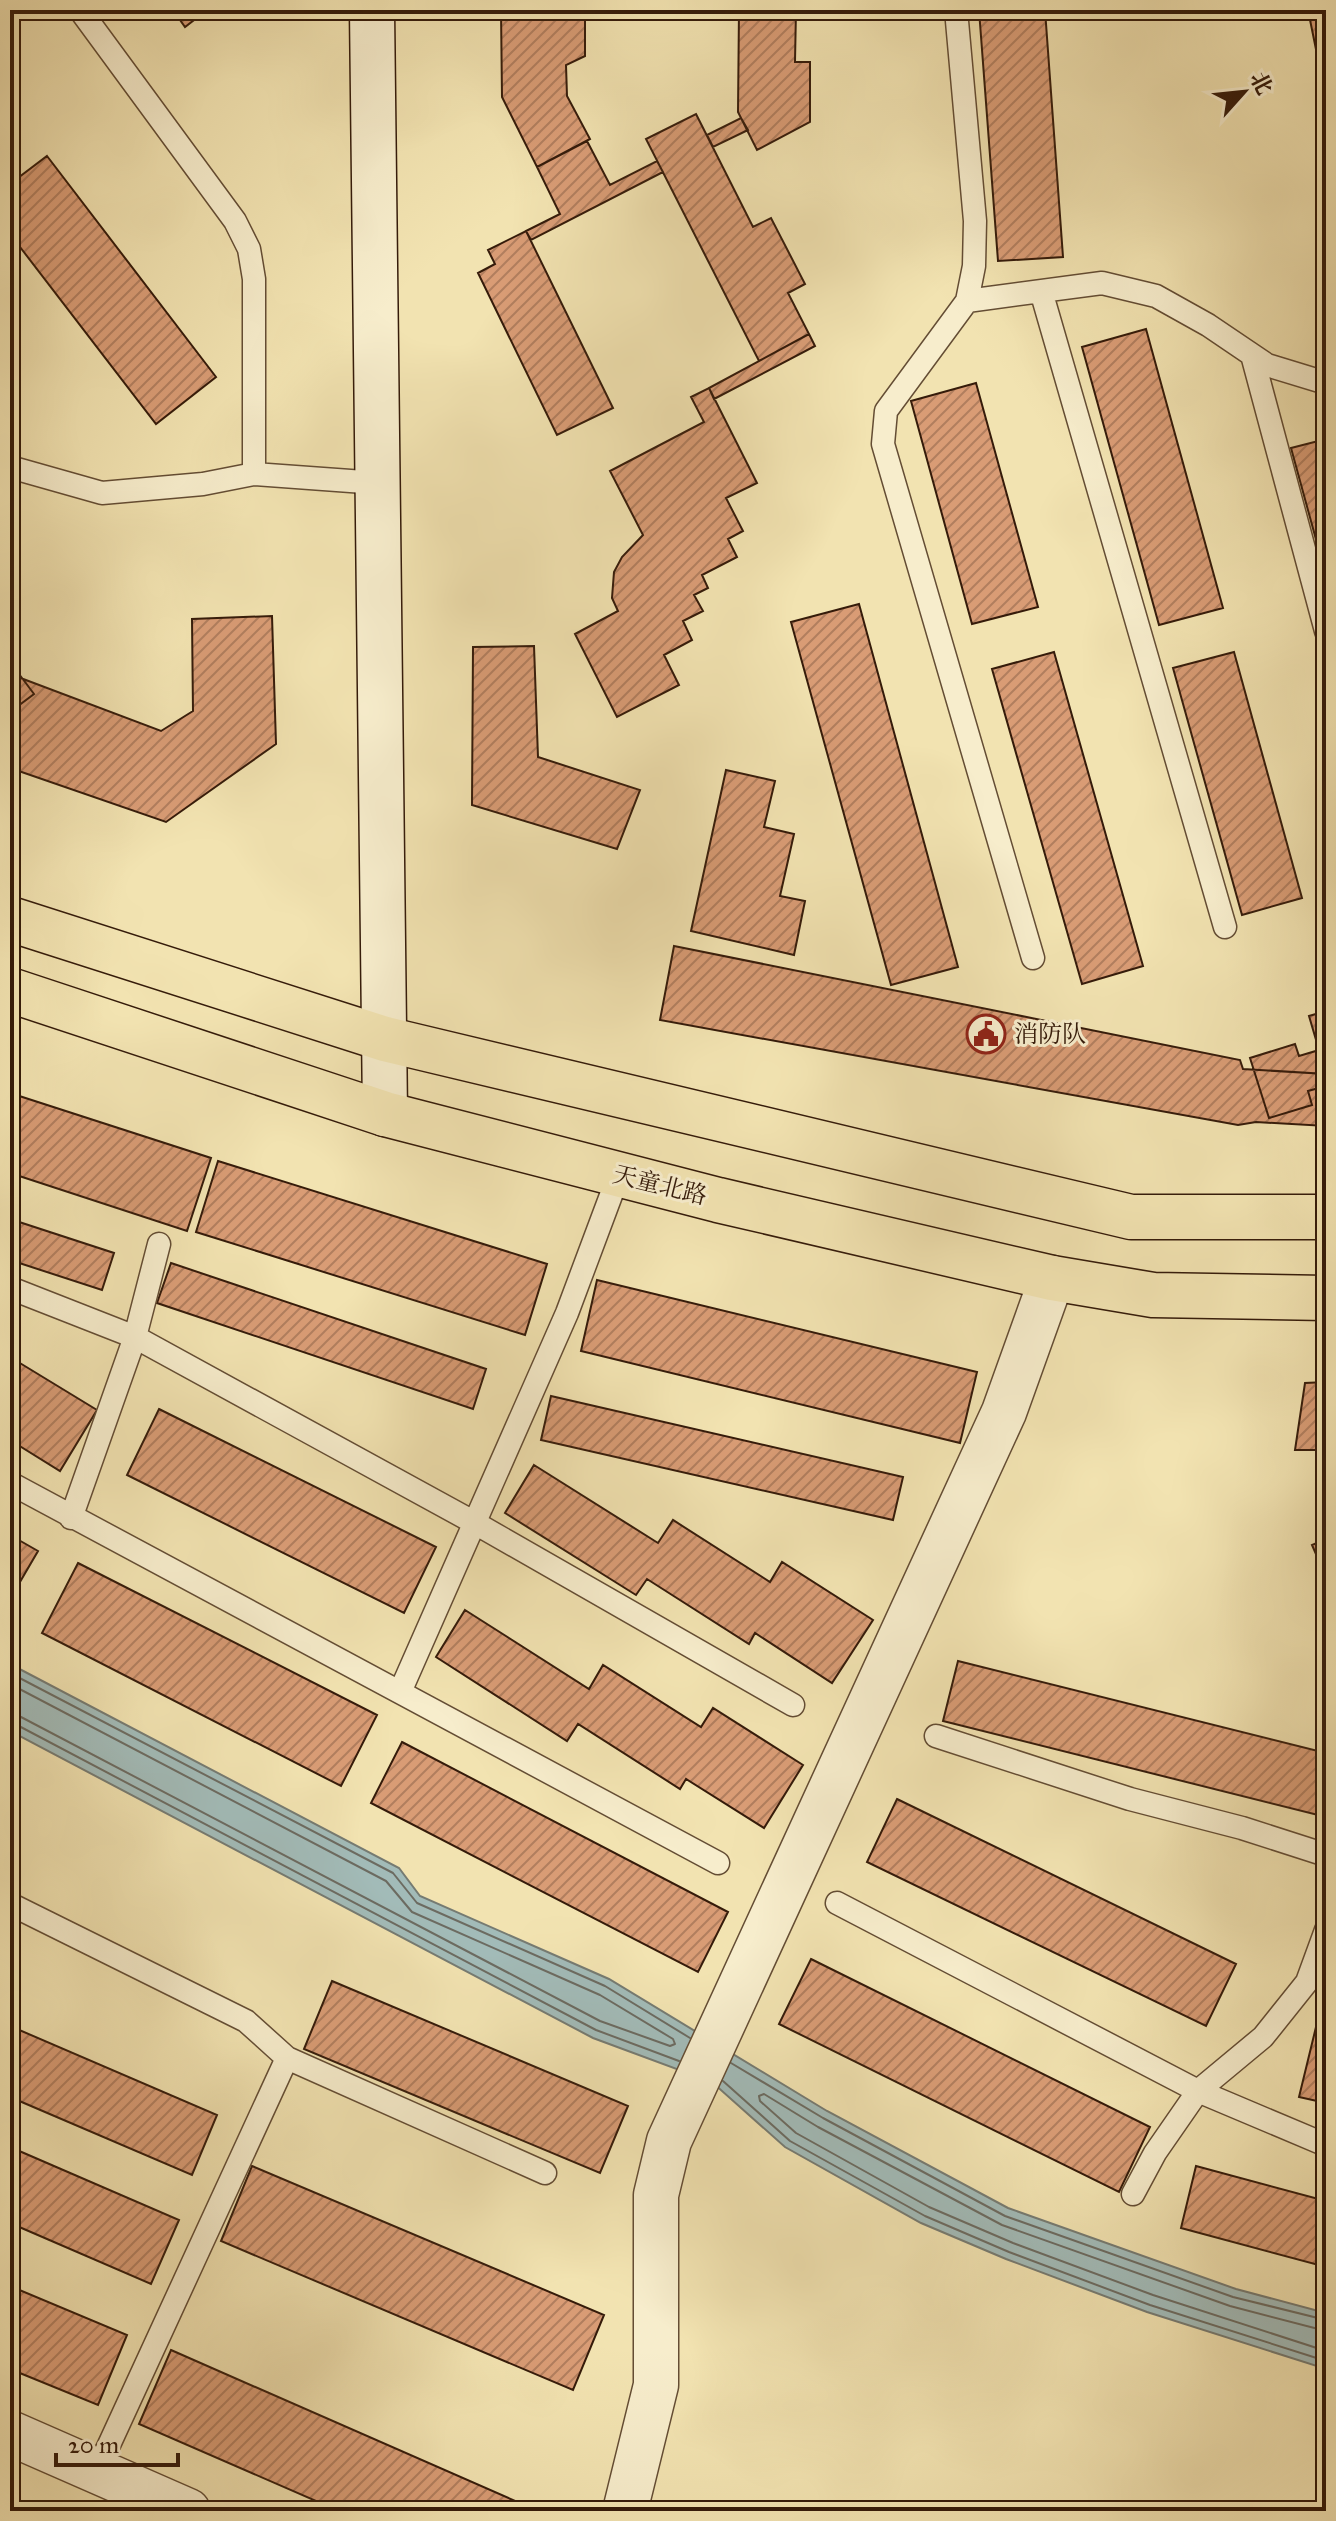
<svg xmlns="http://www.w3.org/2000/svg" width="1336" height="2521" font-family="'IM FELL Great Primer','Noto Serif SC',serif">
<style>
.water{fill:#a2bbb8;stroke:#767b72;stroke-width:2}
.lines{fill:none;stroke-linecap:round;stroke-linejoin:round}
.shore{stroke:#6c6b61;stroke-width:2}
.building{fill:url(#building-hatch);stroke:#351b0a;stroke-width:2}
.lane-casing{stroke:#644d34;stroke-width:25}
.street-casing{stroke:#644d34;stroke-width:47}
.secondary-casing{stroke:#351b0a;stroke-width:47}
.primary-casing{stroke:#351b0a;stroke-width:47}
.lane{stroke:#f7edcc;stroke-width:22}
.street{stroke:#f7edcc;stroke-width:44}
.secondary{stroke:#f7edcc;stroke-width:44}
.primary{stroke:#f2e3b1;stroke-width:44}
.labels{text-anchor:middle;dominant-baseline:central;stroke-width:6;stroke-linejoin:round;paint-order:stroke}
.poi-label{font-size:24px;fill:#351b0a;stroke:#f7edcc;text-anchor:start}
.street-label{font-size:24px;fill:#351b0a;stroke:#f7edcc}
</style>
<defs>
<pattern id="building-hatch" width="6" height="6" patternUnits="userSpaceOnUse" patternTransform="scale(2)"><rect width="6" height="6" fill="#d99c75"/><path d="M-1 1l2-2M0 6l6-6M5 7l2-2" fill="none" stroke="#b17e5e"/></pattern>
</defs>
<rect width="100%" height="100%" fill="#f2e3b1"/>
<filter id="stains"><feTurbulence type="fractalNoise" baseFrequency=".0025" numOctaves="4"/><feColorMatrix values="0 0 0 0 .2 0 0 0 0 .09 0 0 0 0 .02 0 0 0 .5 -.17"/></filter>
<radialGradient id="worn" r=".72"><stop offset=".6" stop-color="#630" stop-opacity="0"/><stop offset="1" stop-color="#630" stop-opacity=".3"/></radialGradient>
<path class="water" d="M10,1664L399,1868L420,1896L609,1979L827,2111L1008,2208L1236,2289L1326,2313V2369L1147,2312L1006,2259L921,2223L785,2147L712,2082L593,2038L10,1731Z"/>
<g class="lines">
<path class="shore" d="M10,1673L393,1873L417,1903L605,1986L690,2038
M10,1684L386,1881L412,1912L600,1995L673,2039L675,2044L670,2046L600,2021L21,1717L10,1714
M10,1725H17L596,2030L679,2061
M731,2063L823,2118L1005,2216L1233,2297L1326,2320
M723,2081L790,2141L925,2216L1009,2252L1150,2305L1326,2361
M1326,2331L1230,2306L1002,2225L818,2127L764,2094L759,2096L760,2101L796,2133L929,2207L1013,2243L1153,2295L1326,2351"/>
</g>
<path class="building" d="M173,10H207L185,27Z
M501,10H585V56L566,65L567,96L590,139L537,167L502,97Z
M739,10H796L795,62H810V122L757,150L738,112Z
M979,10H1045L1063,257L998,261Z
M1308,10H1326V68L1320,69Z
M696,114L753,227L771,218L805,284L788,293L809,334L759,361L646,139Z
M741,118L748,130L713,147L707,135Z
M587,141L610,185L657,161L663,172L531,240L526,231L560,214L537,167Z
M47,156L216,377L156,424L10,234V184Z
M526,231L613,408L557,435L478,273L495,264L488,250Z
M1146,329L1223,608L1159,625L1082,347Z
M809,334L815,346L714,399L709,388Z
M976,383L1038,607L972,624L911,401Z
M709,388L757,483L726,498L743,531L728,539L737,557L702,575L708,588L694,595L703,611L683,621L692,640L664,655L679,685L617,717L575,634L618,611L612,598L614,572L622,557L643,535L610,471L704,422L691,397Z
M1326,439V576L1291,448Z
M859,604L958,967L891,985L791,622Z
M272,616L276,744L166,822L10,768V674L161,731L193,711L192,619Z
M534,646L538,757L640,790L617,849L472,805L473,647Z
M1054,652L1143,966L1082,984L992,669Z
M1234,652L1302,898L1242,915L1173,668Z
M10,662L34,694L10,712Z
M726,770L775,781L764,827L794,834L780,896L805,901L794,955L691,931Z
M674,946L1240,1060L1243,1069L1326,1074V1126L1256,1122L1238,1125L660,1020Z
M1326,1011V1086L1308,1091L1312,1105L1269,1118L1250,1058L1295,1044L1299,1056L1319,1050L1309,1016Z
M10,1093L211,1158L187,1231L10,1173Z
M218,1161L547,1264L525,1335L196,1232Z
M10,1219L114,1253L102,1290L10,1260Z
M171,1263L486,1369L473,1409L157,1303Z
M597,1280L977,1372L960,1443L581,1351Z
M10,1357L97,1410L60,1471L10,1440Z
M1326,1382V1450H1295L1305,1383Z
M551,1396L903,1477L893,1520L541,1440Z
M159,1409L436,1547L404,1613L127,1475Z
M534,1465L658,1543L673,1520L770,1582L782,1562L873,1620L832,1683L755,1633L749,1644L647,1579L636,1595L505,1513Z
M10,1535L38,1551L10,1599Z
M1326,1539V1577L1312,1545Z
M78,1563L377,1715L341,1786L42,1633Z
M465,1610L589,1689L603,1665L701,1727L713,1708L803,1765L764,1828L686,1779L680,1789L578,1724L567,1741L436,1657Z
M958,1661L1326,1753V1817L943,1721Z
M402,1742L728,1912L698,1972L371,1803Z
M897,1799L1236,1964L1206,2026L867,1862Z
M811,1959L1150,2127L1119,2192L779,2024Z
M332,1981L628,2106L600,2173L304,2049Z
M10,2026L217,2115L192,2175L10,2097Z
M1316,2027L1326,2030V2103L1299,2097Z
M10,2147L179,2220L151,2284L10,2223Z
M252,2166L604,2315L573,2390L221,2241Z
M1196,2166L1326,2201V2267L1181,2228Z
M10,2286L127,2335L98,2405L10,2369Z
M171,2350L538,2511H339L139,2424Z"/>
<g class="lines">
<g class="lane-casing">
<path id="lane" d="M80,10L235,221L249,249L254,279V474
M956,10L975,221L974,266L967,301L886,411L883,444L1033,958
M1041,291L1225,927
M967,301L1102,283L1156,296L1208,325L1267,365L1326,383
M1252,355L1326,631
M10,467L102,493L203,484L254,474L378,483
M10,1288L135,1337L475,1523L793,1705
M10,1483L718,1863
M71,1518L135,1337L159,1244
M400,1692L567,1313L619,1174
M936,1736L1130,1799L1242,1828L1326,1855
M837,1903L1198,2091L1326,2145
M10,1904L246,2021L287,2058L545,2173
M1133,2194L1155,2153L1198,2091L1263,2037L1307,1982L1326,1930
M97,2471L287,2058"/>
</g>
<g class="street-casing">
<path id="street" d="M10,2433L188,2511
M625,2511L656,2385V2195L669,2141L1004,1412L1052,1278"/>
</g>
<g class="secondary-casing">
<path id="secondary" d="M372,10L385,1114"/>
</g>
<g class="primary-casing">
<path id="primary" d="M10,919L385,1039L1131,1217H1326
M10,990L385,1114L718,1200L1052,1278L1153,1295L1326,1298"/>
</g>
<use href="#lane" class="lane"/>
<use href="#street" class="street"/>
<use href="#secondary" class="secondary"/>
<use href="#primary" class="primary"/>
</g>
<defs>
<g id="civic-ring" transform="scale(2)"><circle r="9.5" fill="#f7edcc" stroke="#8f2418" stroke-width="1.5"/><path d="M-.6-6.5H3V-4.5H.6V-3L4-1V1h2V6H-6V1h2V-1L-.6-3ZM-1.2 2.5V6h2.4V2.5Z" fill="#8f2418"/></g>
</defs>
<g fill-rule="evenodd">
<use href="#civic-ring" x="986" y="1034"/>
</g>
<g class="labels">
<g class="poi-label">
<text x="1014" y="1034">消防队</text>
</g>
<g class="street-label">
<text transform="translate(660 1185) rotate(14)">天童北路</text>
</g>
</g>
<rect width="1336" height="2521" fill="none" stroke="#f2e3b1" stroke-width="40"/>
<rect x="12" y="12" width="1312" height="2497" fill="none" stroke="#351b0a" stroke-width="4"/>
<rect x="20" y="20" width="1296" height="2481" fill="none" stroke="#351b0a" stroke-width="2"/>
<g transform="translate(1244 92) rotate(63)" stroke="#f7edcc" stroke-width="6" paint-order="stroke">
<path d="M0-6L14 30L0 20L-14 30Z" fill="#351b0a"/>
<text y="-12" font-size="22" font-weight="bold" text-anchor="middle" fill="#351b0a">北</text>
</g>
<path d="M56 2453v12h122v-12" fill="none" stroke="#351b0a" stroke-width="4"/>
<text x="68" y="2453" font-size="24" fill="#351b0a" stroke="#f7edcc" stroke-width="6" paint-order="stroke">20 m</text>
<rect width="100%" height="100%" filter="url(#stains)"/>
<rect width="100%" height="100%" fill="url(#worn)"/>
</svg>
